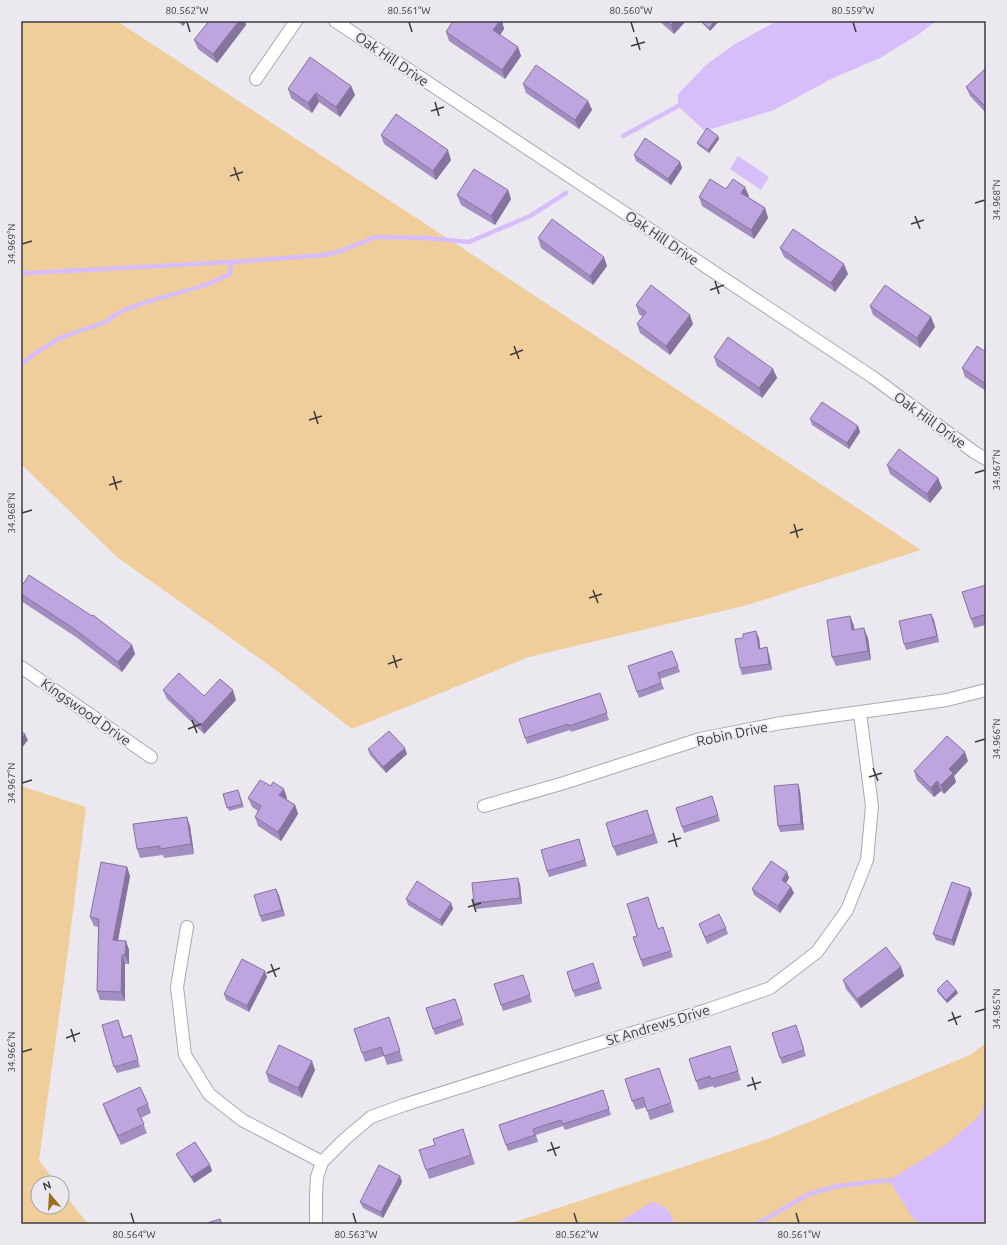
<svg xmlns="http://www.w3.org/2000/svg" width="1007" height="1245" font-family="Ubuntu,sans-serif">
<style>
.green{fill:#efce9b}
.water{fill:#d7befa}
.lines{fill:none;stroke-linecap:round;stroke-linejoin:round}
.stream{stroke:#d7befa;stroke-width:4.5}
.minor-casing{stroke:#aba9af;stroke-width:14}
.minor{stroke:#fff;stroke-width:12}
.wall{fill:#a38ec1}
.shaded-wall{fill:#85749d}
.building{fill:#bea5e0;stroke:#85749d}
.ticks{fill:none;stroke:#3c3b3e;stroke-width:1.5}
.labels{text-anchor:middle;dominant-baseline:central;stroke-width:4;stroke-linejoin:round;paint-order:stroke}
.street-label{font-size:14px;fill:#3c3b3e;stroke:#ebe8ef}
.neatline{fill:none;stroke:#3c3b3e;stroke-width:1.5}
.ticks-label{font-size:10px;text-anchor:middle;fill:#3c3b3e}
</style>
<rect width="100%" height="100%" fill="#ebe8ef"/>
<path class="green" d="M21,21H117L921,550L747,605L529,657L352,729L273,668L117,557L21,464Z
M21,785L27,788L86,807L67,959L39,1160L56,1183H38V1207H62V1191L88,1224H21Z
M986,1043V1224H509L768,1139L970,1055Z"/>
<path class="water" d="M777,21H936L919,34L880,58L833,78L774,110L705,131L678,106V94L707,64L735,44Z
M738,156L769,177L761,190L730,169Z
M986,1102V1224H923L914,1220L889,1180L946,1145L978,1117Z
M652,1202C665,1206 671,1210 674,1224H616Z"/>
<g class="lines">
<path class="stream" d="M623,136L682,104
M21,272L29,273L231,262L325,255L344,250L375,237L427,238L469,242L530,216L566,193
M21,365L34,354L60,338L108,321C119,306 182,293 202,286C212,283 221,278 230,274L231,262
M754,1224L762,1221L809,1194L838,1186L889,1180L895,1181"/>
<g class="minor-casing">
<path id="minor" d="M335,21L874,378L974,452L986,459
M256,79L296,21
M21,667L151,757
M484,806L564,783L700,739L781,723L947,700L986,690
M187,927L177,987L185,1055L209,1094L242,1120L322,1162
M316,1224V1195L317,1177L322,1162L345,1139L371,1117L404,1105L584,1048L707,1010L770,988L817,952L847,910L867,860L872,806L860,713"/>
</g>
<use href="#minor" class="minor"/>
</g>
<path class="wall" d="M177,21H187L183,26Z
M206,21H245L246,25L217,63L198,49L194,40L208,22Z
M453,21H502L504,29L500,35L518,47L521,56L505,79L449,41L446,32Z
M659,21H686L674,34Z
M700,21H719L710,31Z
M986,68V113L970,96L966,87Z
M523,84L588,101L592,110L579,129L526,93Z
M351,86L355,95L340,117L319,102L312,113L291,98L288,89Z
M381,135L451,160L436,180L384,144Z
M718,136L719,139L709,153L699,146L697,143Z
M634,155L680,162L682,168L671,185L636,161Z
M726,189L749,196L748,197L765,208L768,218L754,239L702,206L699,197Z
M508,190L511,199L495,225L461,205L457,195Z
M538,238L607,266L593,285L541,248Z
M780,248L848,274L835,292L784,257Z
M636,305L693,324L670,355L640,333L637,324L643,317L639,314Z
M870,306L931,317L935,327L920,348L873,315Z
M986,352V391L965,377L962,368Z
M714,357L773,369L777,378L762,398L717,366Z
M810,419L858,426L860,432L849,449L812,425Z
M887,465L938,478L942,488L930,503L890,474Z
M986,585V625L974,628L971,619Z
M21,587L132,645L135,654L122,672L76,637L21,601Z
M931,614L934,620L939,642L906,650L904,644Z
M850,616L854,626V630L868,638L871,660L836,666L832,657Z
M759,638L760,648L769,654L772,670L742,675L740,668Z
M672,651L680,672L660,679L664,689L639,698L628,666Z
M163,690L204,696L236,700L204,734L167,699Z
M600,693L609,720L571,732L570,730L527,744L519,719Z
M368,749L407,754L386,773L370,755Z
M968,761L954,776L956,782L944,794L941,791L934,797L917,780L914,771Z
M798,784L800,791L804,830L780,832L778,826Z
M238,790L244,807L229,811L223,794Z
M712,796L720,821L684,833L676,808Z
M248,798H287L286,799L295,805L298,814L281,841L258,826L255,817L258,811L252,807Z
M187,817L190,826L194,854L164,858L163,855L140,858L137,849Z
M650,819L658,843L617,856L613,847Z
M579,839L587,866L549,877L547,871Z
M127,867L130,876L118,941H126L129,950V964H125V1001L100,1000L97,991L98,927L94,926L90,917Z
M787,872L789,878L786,883L794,893L780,913L754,895L752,889Z
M520,884L522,904L476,909L474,903Z
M276,889L285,916L262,922L260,916Z
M972,894L954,946L936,940L933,934Z
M406,899L451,903L453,909L442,926L408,905Z
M650,904L658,929L663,927L673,957L643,967L633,937L637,936Z
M699,924L726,928L728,934L707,944Z
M593,963L602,989L575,997L567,972Z
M901,967L904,976L861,1008L846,989L843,980Z
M523,975L532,1002L503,1011L494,984Z
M267,977L249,1012L226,1000L224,994Z
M937,990H956L958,993L947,1003L938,993Z
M455,999L464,1025L435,1035L426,1008Z
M389,1017L403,1061L387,1065L384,1056L365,1062L362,1053Z
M118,1020L124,1037L131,1035L140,1067L117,1073L114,1067Z
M796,1025L806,1056L782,1064L772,1033Z
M730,1046L741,1080L714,1088L713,1086L699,1090L696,1081Z
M659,1068L674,1112L650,1120L646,1107L636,1110L632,1101Z
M315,1070L302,1098L269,1082L266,1073Z
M603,1090L611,1115L565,1130L563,1126L536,1135L538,1142L508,1151L499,1125Z
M103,1104H148L151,1113L141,1118L147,1133L121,1145L106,1113Z
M466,1138L475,1164L429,1179L426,1170Z
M176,1154L210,1165L212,1171L194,1183L179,1160Z
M400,1176L402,1182L383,1218L363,1208L360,1202Z"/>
<path class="shaded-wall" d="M181,21H187L183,26Z
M239,21H245L246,25L217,63L213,54Z
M500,21H502L504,29L497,40L493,30Z
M675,21H686L674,34L671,25Z
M715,21H719L710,31L709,28Z
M518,47L521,56L505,79L502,70Z
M351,86L355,95L340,117L336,107Z
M316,93L319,102L312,113L308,103Z
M588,101L592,110L579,129L575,120Z
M718,136L719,139L709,153L708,150Z
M448,150L451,160L436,180L433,171Z
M680,162L682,168L671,185L668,179Z
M745,187L749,196L744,202L741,193Z
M508,190L511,199L495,225L491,216Z
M765,208L768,218L754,239L751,230Z
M604,257L607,266L593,285L590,276Z
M844,264L848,274L835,292L831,283Z
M690,315L693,324L670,355L666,346Z
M931,317L935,327L920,348L917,338Z
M773,369L777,378L762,398L759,388Z
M858,426L860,432L849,449L847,443Z
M938,478L942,488L930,503L927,494Z
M931,614L934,620L939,642L937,636Z
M850,616L854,626L856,639L852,630Z
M864,628L868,638L871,660L868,651Z
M756,631L759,638L761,655L759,649Z
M132,645L135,654L122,672L118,662Z
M767,647L769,654L772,670L769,664Z
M233,690L236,700L204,734L201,725Z
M25,734L28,740L21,749V740Z
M405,748L407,754L386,773L383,767Z
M965,752L968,761L954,776L956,782L944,794L941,785L949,769Z
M937,781L941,791L934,797L931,788Z
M798,784L800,791L804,830L801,824Z
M284,789L287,798L283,804L279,795Z
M295,805L298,814L281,841L278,832Z
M187,817L190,826L194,854L191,844Z
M127,867L130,876L116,950L113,940Z
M787,872L789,878L784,886L782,880Z
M518,878L520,884L522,904L520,898Z
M791,887L794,893L780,913L778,906Z
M970,888L972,894L954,946L952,940Z
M276,889L279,895L285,916L282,910Z
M451,903L453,909L442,926L440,920Z
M126,941L129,950V964L125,955Z
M122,955L125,964V1001L121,992Z
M901,967L904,976L861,1008L857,999Z
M265,971L267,977L249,1012L247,1006Z
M956,990L958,993L947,1003L946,1000Z
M312,1061L315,1070L302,1098L298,1088Z
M210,1165L212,1171L194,1183L191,1177Z
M400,1176L402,1182L383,1218L381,1212Z"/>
<path class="building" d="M209,21H239L213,54L194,40Z
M453,21H500L493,30L518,47L502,70L446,32Z
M666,21H675L671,25Z
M701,21H715L709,28Z
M310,57L351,86L336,107L316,93L308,103L288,89Z
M536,65L588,101L575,120L523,84Z
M986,68V107L966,87Z
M396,114L448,150L433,171L381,135Z
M707,128L718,136L708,150L697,143Z
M645,138L680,162L668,179L634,155Z
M474,169L508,190L491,216L457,195Z
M710,179L726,189L733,179L745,187L741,193L765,208L751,230L699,197Z
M552,219L604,257L590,276L538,238Z
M793,229L844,264L831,283L780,248Z
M651,285L690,315L666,346L637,324L646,312L636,305Z
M885,285L931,317L917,338L870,306Z
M728,337L773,369L759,388L714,357Z
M977,346L986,352V384L962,368Z
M822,402L858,426L847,443L810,419Z
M899,449L938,478L927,494L887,465Z
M29,575L92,616L93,615L132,645L118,662L73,628L21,594V587Z
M986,585V614L971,619L962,592Z
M931,614L937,636L904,644L899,621Z
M850,616L852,630L864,628L868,651L832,657L827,620Z
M756,631L759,649L767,647L769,664L740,668L735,639L743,638V634Z
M672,651L678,666L658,673L661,683L637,692L628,666Z
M179,673L204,696L220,679L233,690L201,725L163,690Z
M600,693L607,713L569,726L568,724L525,738L519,719Z
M21,731L25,734L21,740Z
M389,731L405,748L383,767L368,749Z
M947,736L965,752L949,769L953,773L941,785L937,781L931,788L914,771Z
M260,780L271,786L273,782L284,789L279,795L295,805L278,832L255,817L261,806L248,798Z
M798,784L801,824L778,826L774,786Z
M238,790L242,804L227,808L223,794Z
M712,796L718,815L682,827L676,808Z
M647,810L654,834L613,847L606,823Z
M187,817L191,844L160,849V846L137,849L133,824Z
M579,839L585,860L547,871L541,850Z
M771,861L787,872L782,880L791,887L778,906L752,889Z
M101,862L127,867L113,940L126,941L125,955H122L121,992L97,991L99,919L90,917Z
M518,878L520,898L474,903L472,883Z
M417,881L451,903L440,920L406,899Z
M952,882L970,888L952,940L933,934Z
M276,889L282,910L260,916L254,895Z
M648,897L658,929L663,927L671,951L641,960L633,937L637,936L627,904Z
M719,914L726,928L705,937L699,924Z
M886,947L901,967L857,999L843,980Z
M242,959L265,971L247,1006L224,994Z
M593,963L599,982L573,991L567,972Z
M523,975L530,995L501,1005L494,984Z
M947,980L956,990L946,1000L937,990Z
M455,999L462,1019L433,1029L426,1008Z
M389,1017L400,1051L384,1056L381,1047L362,1053L354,1029Z
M118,1020L123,1038L131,1035L138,1060L114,1067L102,1025Z
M796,1025L804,1050L780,1058L772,1033Z
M279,1045L312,1061L298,1088L266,1073Z
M730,1046L738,1071L711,1079L710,1076L696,1081L689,1059Z
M659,1068L671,1103L647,1111L643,1097L632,1101L625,1079Z
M140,1087L148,1104L137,1109L144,1124L118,1136L103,1104Z
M603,1090L609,1109L563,1124L561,1120L533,1129L535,1135L506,1145L499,1125Z
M463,1129L471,1155L426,1170L419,1150L435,1145L433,1139Z
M195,1142L210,1165L191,1177L176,1154Z
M379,1165L400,1176L381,1212L360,1202Z
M220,1219L222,1224H204Z"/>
<path class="ticks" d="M187,22L190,32M409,22L412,32M631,22L634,32M853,22L856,32M636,37L640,50M631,46L645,42M435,102L439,116M431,111L444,107M234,167L239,181M230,176L243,172M975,203L985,200M915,216L920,229M911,224L924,220M22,244L32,241M715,281L719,294M710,290L724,285M514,346L519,359M510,355L523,350M314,411L318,424M309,420L322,416M975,473L985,470M113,476L117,490M109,485L122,481M22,513L32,510M794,524L798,538M790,533L803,529M593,590L598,603M589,598L602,594M393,655L397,668M388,664L402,659M192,720L197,733M188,729L201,724M975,742L985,739M873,768L878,781M869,777L882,773M22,783L32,780M673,833L677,847M668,842L681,838M472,899L476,912M468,907L481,903M271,964L276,977M267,973L280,968M952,1012L957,1025M975,1012L985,1009M948,1021L961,1016M71,1029L75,1042M66,1038L80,1033M22,1052L32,1049M752,1077L756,1090M747,1086L761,1082M551,1142L556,1156M547,1151L560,1147M131,1213L134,1223M353,1213L356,1223M574,1213L577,1223M796,1213L799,1223"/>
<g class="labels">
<g class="street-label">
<text transform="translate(392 59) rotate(34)">Oak Hill Drive</text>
<text transform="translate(662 238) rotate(34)">Oak Hill Drive</text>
<text transform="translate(930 420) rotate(36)">Oak Hill Drive</text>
<text transform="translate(86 712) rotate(35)">Kingswood Drive</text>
<text transform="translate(732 734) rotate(-12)">Robin Drive</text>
<text transform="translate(658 1025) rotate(-17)">St Andrews Drive</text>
</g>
</g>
<rect width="1007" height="1245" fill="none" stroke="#ebe8ef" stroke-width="44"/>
<g transform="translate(50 1195) rotate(342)"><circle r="19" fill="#ebe8ef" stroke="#a5a3a8"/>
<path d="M0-3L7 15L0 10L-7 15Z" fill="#9a6f1e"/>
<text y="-6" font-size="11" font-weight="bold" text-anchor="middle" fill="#3c3b3e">N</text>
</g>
<rect x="22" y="22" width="963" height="1201" class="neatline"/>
<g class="ticks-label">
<text x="187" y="14">80.562°W</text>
<text x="409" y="14">80.561°W</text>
<text x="631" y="14">80.560°W</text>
<text x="853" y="14">80.559°W</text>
<text transform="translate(996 200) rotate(-90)" y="4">34.968°N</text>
<text transform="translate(11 244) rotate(-90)" y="4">34.969°N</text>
<text transform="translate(996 470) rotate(-90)" y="4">34.967°N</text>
<text transform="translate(11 513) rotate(-90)" y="4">34.968°N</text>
<text transform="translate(996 739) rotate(-90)" y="4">34.966°N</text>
<text transform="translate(11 783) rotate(-90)" y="4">34.967°N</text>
<text transform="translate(996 1009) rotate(-90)" y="4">34.965°N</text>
<text transform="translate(11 1052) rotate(-90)" y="4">34.966°N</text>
<text x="134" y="1238">80.564°W</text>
<text x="356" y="1238">80.563°W</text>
<text x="577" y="1238">80.562°W</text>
<text x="799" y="1238">80.561°W</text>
</g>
</svg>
